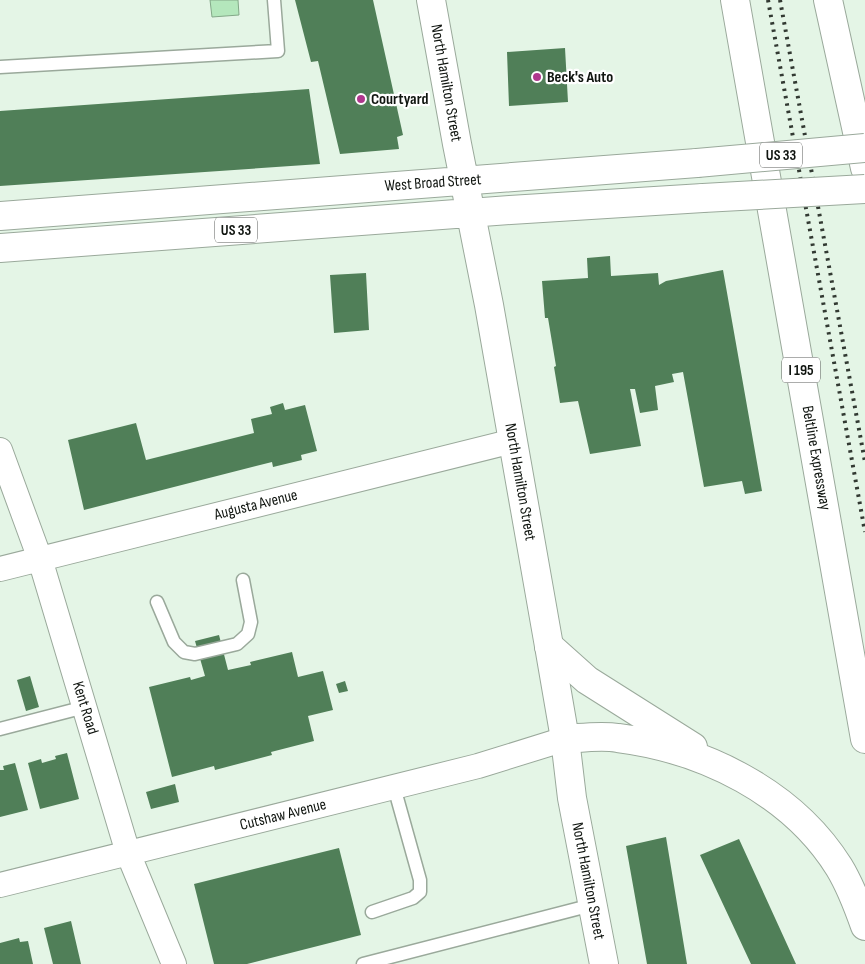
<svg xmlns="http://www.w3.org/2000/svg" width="865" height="964" font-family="'Sofia Sans Condensed',sans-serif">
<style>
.water{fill:#b4e7bc;stroke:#83a888}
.building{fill:#507f58}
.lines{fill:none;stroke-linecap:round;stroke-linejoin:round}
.lane-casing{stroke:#9aa99b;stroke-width:15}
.street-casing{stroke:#9aa99b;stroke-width:26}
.secondary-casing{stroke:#9aa99b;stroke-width:30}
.primary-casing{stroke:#9aa99b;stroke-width:30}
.highway-casing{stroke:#9aa99b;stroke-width:30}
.lane{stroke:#fff;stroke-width:12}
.street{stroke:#fff;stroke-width:24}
.secondary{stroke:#fff;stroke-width:28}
.primary{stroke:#fff;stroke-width:28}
.highway{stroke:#fff;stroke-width:28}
.rail{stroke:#323932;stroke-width:4;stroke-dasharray:2.5 5;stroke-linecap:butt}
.primary-bridge-casing{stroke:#9aa99b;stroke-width:30;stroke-linecap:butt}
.primary-bridge{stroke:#fff;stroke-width:28}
.poi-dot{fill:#af378d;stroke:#fff;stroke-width:2}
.labels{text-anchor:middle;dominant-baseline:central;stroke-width:4.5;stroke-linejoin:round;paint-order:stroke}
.shield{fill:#fff;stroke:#585b58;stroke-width:1}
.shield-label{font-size:15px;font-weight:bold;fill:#101510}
.poi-label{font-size:16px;font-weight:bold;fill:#101510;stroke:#fff;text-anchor:start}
.street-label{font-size:16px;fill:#101510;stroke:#fff}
</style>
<rect width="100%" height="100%" fill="#e4f5e6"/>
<path class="water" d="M210,0H238L239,15L212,17Z"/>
<path class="building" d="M295,0H373L403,135L397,137L399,149L340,154L318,61L311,62Z
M565,48L568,102L509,106L507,52Z
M309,89L320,164L0,186V111Z
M610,256L611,276L658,273L659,285L666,281L723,270L762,491L745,494L742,481L704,487L683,372L672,374L674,382L655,386L658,410L640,413L635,389H630L641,446L590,454L578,401L560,403L554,367L556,366L548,318H545L542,281L588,278L587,258Z
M366,273L369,330L334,333L330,275Z
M283,403L285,410L305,405L317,451L301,455L302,460L273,467L272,462L84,510L68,440L136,423L146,460L254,433L251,419L272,414L270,407Z
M219,635L228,670L251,665L250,662L292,652L298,677L323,671L333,710L308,716L314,741L271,752L272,755L215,770L214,766L172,777L149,687L190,677L191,680L205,676L195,641Z
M30,676L39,707L26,711L17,680Z
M345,681L348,691L339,693L336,684Z
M67,753L79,799L40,809L28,763L41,759L42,763L56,759L55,756Z
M15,763L28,810L0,817V770H4L3,766Z
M175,784L179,802L151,809L146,792Z
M666,837L687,964H647L626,846Z
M739,839L796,964H751L700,855Z
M339,848L361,935L247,964H214L194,884Z
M71,921L81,964H53L44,928Z
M19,938L20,942L28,941L33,964H0V943Z"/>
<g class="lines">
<g class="lane-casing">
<path id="lane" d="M0,67L278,51L274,0
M157,602L174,642L184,652L195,654L237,644L248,634L251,622L243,580
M0,729L85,707
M372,912L413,898L420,892V880L394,787
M363,964L592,905"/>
</g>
<g class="street-casing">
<path id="street" d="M0,450L40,559L128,853L174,964
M0,569L513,441
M0,885L478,766L565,739"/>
</g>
<g class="secondary-casing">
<path id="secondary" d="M549,646L565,739L572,798L604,964"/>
</g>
<g class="primary-casing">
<path id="primary" d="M431,0L457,144L489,305L549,646
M0,216L697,163
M0,248L510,210L703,198"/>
</g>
<g class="highway-casing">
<path id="highway" d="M735,0L865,739
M828,0L865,168
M549,646L587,680L693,747
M565,739C582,738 601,735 618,738C704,749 792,792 839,867C850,885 858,906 865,926"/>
</g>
<use href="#lane" class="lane"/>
<use href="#street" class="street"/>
<use href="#secondary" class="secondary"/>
<use href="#primary" class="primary"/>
<use href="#highway" class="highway"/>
<path class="rail" d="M768,0L865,532
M780,0L865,462"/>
<g class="primary-bridge-casing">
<path id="primary-bridge" d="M697,163L865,148
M703,198L865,189"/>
</g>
<use href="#primary-bridge" class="primary-bridge"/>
</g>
<g class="poi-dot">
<circle cx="537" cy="77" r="5"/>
<circle cx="361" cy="99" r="5"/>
</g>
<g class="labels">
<g class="shield">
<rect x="760" y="142.5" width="42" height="25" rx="4"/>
<rect x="215" y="217.5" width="42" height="25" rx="4"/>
<rect x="782" y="357.5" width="38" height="25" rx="4"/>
</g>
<g class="shield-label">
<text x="781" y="155">US 33</text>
<text x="236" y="230">US 33</text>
<text x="801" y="370">I 195</text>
</g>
<g class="poi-label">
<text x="547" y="77">Beck's Auto</text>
<text x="371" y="99">Courtyard</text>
</g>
<g class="street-label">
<text transform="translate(446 83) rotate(80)">North Hamilton Street</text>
<text transform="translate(433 183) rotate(-4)">West Broad Street</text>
<text transform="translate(816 458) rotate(80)">Beltline Expressway</text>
<text transform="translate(520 482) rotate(80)">North Hamilton Street</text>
<text transform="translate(256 505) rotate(-14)">Augusta Avenue</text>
<text transform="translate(85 708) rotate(73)">Kent Road</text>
<text transform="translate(283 815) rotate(-14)">Cutshaw Avenue</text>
<text transform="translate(588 881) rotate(79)">North Hamilton Street</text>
</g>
</g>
</svg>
